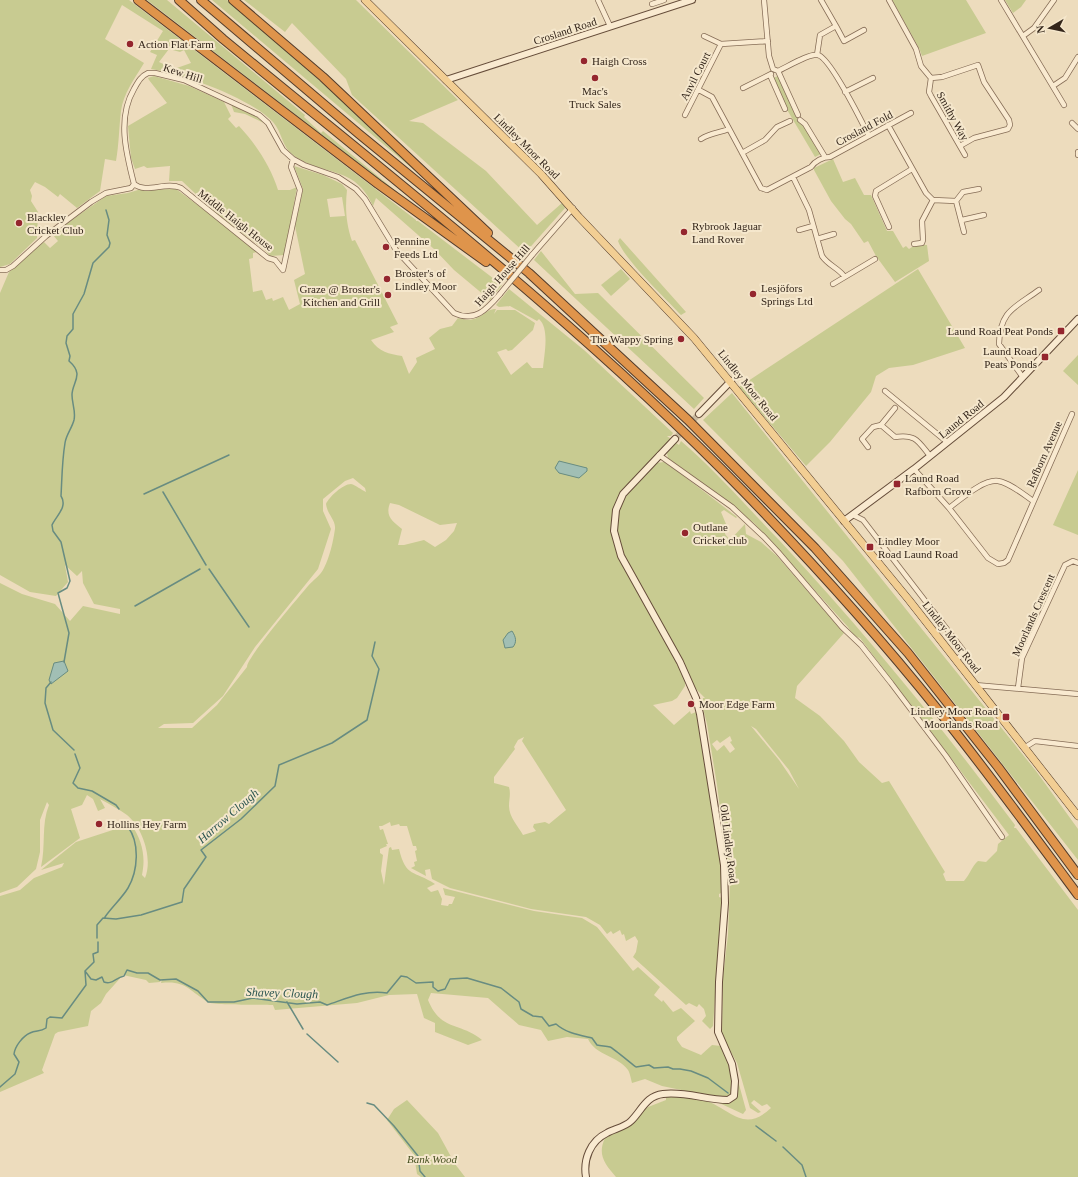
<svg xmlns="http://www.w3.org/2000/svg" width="1078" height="1177" font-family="Georgia,serif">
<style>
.green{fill:#c8cb91;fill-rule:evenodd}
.water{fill:#a1bfb4;stroke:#688c81}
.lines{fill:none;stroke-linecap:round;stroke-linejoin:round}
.stream{stroke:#688c81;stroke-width:1.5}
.secondary-tunnel{stroke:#c8b89d;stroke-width:6;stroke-dasharray:6 3;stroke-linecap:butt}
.street-casing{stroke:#856c56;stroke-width:6}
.secondary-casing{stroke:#664d3a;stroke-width:8}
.primary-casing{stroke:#523b2b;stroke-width:8}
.highway-casing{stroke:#523b2b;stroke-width:10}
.street{stroke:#f9ead0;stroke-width:4.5}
.secondary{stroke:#f9ead0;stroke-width:6}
.primary{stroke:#f2ce93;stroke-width:7}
.highway{stroke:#df944b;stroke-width:8}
.street-bridge-casing{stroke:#856c56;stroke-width:6;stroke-linecap:butt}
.street-bridge{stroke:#f9ead0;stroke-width:4.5}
.poi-dot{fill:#94262e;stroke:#f5e7cc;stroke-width:1.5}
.labels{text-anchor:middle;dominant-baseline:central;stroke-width:4;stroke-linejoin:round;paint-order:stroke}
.street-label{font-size:11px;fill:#34261b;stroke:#f5e7cc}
.poi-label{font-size:11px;fill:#34261b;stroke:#f5e7cc;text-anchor:start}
.park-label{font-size:11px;font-style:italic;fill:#485122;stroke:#f5e7cc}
.water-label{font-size:12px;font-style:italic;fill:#2a544f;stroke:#f5e7cc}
</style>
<rect width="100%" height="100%" fill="#eddcbd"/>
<path class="green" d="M0,0H129L416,220V221H418L502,285L490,300L454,270L434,249L376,198L373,206C355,164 322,177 293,155C282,147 282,132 273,122C250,98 184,74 151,69L157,55L150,52L163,31L122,5L105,39L144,63C135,78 123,94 121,111C119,128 119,144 116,161L105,159L100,191L77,208L60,194L58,197L45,187L35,182L30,190L32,196L31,201L38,212L37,238L10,264L0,267ZM169,49L180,52L184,50L191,63L174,69L159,62Z
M147,0H167L305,115L304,117L321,133L323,131L414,206Z
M212,0H227L240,10L337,96L420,175Z
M244,0H356L458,100L409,121L423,123L486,171L537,225L562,203L565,208L525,253L352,95L346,79L292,23L285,32Z
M892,0H966L986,33L922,56L919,48Z
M1005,0H1026L1021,7L1013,13Z
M154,76L189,86L224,102L231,116L228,119L236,128L239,126C256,144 271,167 278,190H290L297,187L285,255L270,256L265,250L216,213L182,181H169L170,166L147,168L144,166L135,169L131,158L128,126L167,103L149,80L148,78Z
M778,76L800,114L801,118L799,121L804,126L821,154L815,157L786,108L784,101L773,78Z
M231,104L254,115L266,124L245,114L234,112Z
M833,159L843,182L855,178L864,195H871L887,231H893L903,248L906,246L909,249L915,245H927L929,261L895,282L876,256L868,241L864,243L851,224L845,219L831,201L814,170V168Z
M294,166L323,175L342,184L347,190C345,208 346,223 352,241L355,240L398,324L390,327L394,332L371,340C379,352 389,354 402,356L409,374L417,362L416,358L435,349L429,338L440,329L452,326L458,318C481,325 482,309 496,309L494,314L497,310H515L535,323L533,330L512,350L508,351L506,349L497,352L511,375L527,362L532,368H543C544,355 550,329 539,319L537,321L510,306L499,307L496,305L509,289L584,350L673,433L671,436H667L671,439L621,492L613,511L611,530L619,557L680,667L685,681V686L677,698L672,701L653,705L674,725L690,711L691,714L696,712L721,863L723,892L719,894V897L722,898L721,914L713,1026L710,1029L702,1021L706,1016L704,1009L699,1004L697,1007L689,1003L686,1005L633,957L636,952L638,941L635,936L626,941L624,934L622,935L620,930L613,934L611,931L607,934L600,925L586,917L531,909L450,888L432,879L430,869L425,870L426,876L411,868L415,866L414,862L417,861L415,851L417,850L416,846H413L407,826H400L399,824L391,826L390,822L382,826H379L380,830L383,829L388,844H386L387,846L380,849V853L383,855L381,871L384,885L389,848L391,847L392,850L399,849C406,878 414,870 435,884L427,888L431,892L438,890L442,899L441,905L448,906L449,904H452L455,897L445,895L443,888L534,911L582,918L597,927L633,971L638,967L660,987L654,995L662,1002L663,1000L673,1012L681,1008L695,1021L677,1037V1040L682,1047L701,1055L712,1045L721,1046L734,1066L746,1110L743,1114L715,1101L730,1102L733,1092L725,1099L662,1086L645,1079L632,1083C631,1079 630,1073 628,1070C618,1056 595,1055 588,1039L567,1037L548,1041L541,1030L519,1025L488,998L431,993L428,1000C441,1032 461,1022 482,1040L468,1045L435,1032V1023L424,1018L417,994L389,995L357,1003L275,1010L273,1005C261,1004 214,1006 208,1002C189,991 186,980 161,983L162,979L160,982L149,983L146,980L123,975L106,994L101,1003L91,1011L88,1026L58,1032L55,1034L42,1070L44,1073L0,1092V896L20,890L34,878L62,867L64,863L41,870L76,842L131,824C142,840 146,856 142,875L145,878C153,859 143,828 127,815C119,809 109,804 100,799L105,808L98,811L93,799L87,795L82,805L71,809L80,838L41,867C46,846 41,824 49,805L47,802L40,820V852L36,869L17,887L0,893V583L22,594L55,604L70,621L83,606L120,614V609L94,604L83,583L82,571L77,576L65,565L68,582L56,596L30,592L0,575V293L9,272L39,245L44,242L50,248L58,241L53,235L56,231L106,196L128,193L138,190L176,189L257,249V252L253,253V258L249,259L253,292L262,290L266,300L272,298L273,301L283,297L289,310L300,304L294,280L305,274L295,226L303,189ZM342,197L345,216L330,217L327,199ZM353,478L365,488L366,492C361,490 356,485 351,484C343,484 329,497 326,504C327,514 336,520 335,529C333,542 330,556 324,568C321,575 313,580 308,586C298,598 247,657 247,667L217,705L192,728H158L164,724L193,723L223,696L255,647L318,569L331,529L323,511V499L345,481ZM390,503L399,505L440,525L457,523L454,531L446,540L435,547L424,540L404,545H398L402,529C392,521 385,516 390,503ZM524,737L522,741L566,810L549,824L545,822L534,824L533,827L536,831L523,835C518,826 509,817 509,806C509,799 511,794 509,787L494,783V777L515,749L514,747L518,740Z
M620,238L686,312L681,315C666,299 624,259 618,241Z
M541,251L575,294L598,293L704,398L694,409L534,260Z
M621,269L630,279L611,296L601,285Z
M918,269L965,348L913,365L889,368L876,376L871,392L830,442L806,466L739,387Z
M1078,355V385L1063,371Z
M732,393L1036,771L1078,829V860L843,561L703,420Z
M681,441C716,471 747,507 779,540C863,630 941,726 1015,825L1014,828H1016L1078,910V1177H616C605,1164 597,1155 605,1138L633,1124L643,1109L666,1100V1096C678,1096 693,1096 705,1100C733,1111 744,1133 771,1108L767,1104L762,1106L754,1100L751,1103L761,1112L758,1113L750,1108L737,1063L722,1036L723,977L728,935L730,884L717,785L707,724L702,705L703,698H705L695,688L684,663L620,549C610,504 626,493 656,463L664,462L676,470L737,517L736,518L724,510L721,512L726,524L725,525V534L730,540L745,524L746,534L761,542L777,556L844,633L797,686L795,698L820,716L844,741L859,762L882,783L889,781L945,872L943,874L946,881H964C970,874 972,866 978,861L986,862L997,851L998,844L1009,835L860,638L854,636L848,627L754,523L668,458L667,453L676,443L679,445ZM751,726L756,729L789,770L799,789L779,760ZM730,736L732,741L730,742L735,749L730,753L724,745L717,751L712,744L717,740L720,743Z
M1078,470V535L1053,525Z
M407,1100L438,1133L455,1164L465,1177H421L417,1174L414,1155L387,1120L394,1109Z"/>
<path class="water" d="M559,461L587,468V471L579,478L559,473L555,468Z
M512,631C516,637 517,642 513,647L505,648L503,640L508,633Z
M64,661L68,671L51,684L49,680L54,663Z"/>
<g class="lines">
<path class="stream" d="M163,492L206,565
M144,494L229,455
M209,569L249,627
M135,606L200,569
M64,662L69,633L58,593L67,588L70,581L61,542L53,531L52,525C56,516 68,507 61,496C62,478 62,461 65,443C66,435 72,428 74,420C76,411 72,404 72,395C72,382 85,375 69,361L70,356L66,343L67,336L73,329V314L84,294L93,263L109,247L110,243L107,235L109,220L106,210
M51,682L46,688L45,703L53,730L74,750
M75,754L80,768L73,783L78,788L92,791L116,805L119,809
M105,917C111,908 122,898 128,888C138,871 140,843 128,827
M97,938V925L103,918L116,919L141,915L182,902L184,889L206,857L201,850L241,819L275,786L279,765L332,743L367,720L379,669L372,656L375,642
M85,971L91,979L96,980L102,977L104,982C112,985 115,978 124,976L127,970L137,973H148L160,980L176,979L198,991L208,1002H234L253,998L297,1004L320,1002L327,1005C348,998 364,990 387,993L401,976L407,977L416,983L433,982V987L438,991L445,989L450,979L467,978L501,988L519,1002L521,1009L533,1016L542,1017L549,1026L556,1024C566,1033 579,1035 592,1038L597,1045C601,1046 606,1046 610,1047C613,1048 633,1065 636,1067L649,1065L654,1068L668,1067L673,1069H680L691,1071L708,1078L728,1093
M287,1002L303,1029
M307,1034L338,1062
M0,1087L15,1074L19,1062L14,1054C15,1046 23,1036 30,1033C36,1030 40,1032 46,1028L47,1019L50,1017L62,1018L86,985L85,971L94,962L93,954L98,952V942
M367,1103L374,1105L394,1126L418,1156L420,1171L425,1177
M756,1126L776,1141
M783,1147L802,1165L806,1177"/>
<path class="secondary-tunnel" d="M675,439L699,414"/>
<g class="street-casing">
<path id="street" d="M598,0L610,26
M764,0L769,56L773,69L778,71C787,67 810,53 818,55C830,58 862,122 869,136
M889,0L916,49L921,66L931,78L929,92L931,96L965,155
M1001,0L1064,105
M652,4L664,0
M836,26L844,41L864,30
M704,36L721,44
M1023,36L1034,28L1054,0
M817,55L820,35L836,26L821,0
M778,71L798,115
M770,75L785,109
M931,78L942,77L978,65L984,82L1009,120L1010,125L1008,129L974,138L960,146
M1053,86L1065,78L1078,57
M743,88L771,74
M699,90L712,97L761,188L767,190L811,167C815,161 823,157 830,157L911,113
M845,92L873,78
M685,115L721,44L768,41
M800,120L805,124L825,157
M1072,123L1078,129
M888,125L926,193L933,200L956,201L964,232
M701,139C710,133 719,133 729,129
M1078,152V155
M742,153L765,140L777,127L790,121
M793,177L809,210L822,256C828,265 838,268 844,276
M134,184C126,153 117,118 134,89C138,82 141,76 148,73H155L184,80L259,115L268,123L283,150L293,159L304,165L338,177L356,189L365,199L396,250L454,313C475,323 487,309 500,294
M134,184C146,194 166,181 181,188L268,258L275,260L283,270L300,190L291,167L293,159
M956,201L963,192L979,189
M962,220L984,215
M889,227L875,196L876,191L912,169
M799,230L813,226
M817,239L834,234
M914,244L922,243L923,240L922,221L933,200
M532,255L573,208
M0,270H6L13,266L46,236L91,202L106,193L131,188L134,184
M833,284L875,259
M1022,376L999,344C1000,311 1014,308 1039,290
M885,391L947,442
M881,425L895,408
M868,447L862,439L873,427L881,425L895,437C916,434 918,441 930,456
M659,455L732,507L764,537L778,552L842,627L861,645L891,683L946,756L1002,837
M914,469L949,508L988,558L998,564L1004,563L1008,560L1072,414
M949,508C960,500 983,479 998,481C1010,483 1023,494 1033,501
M853,515L863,520L963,650V654L956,660
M975,685L1078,694
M1018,688L1022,658L1065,565L1073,561L1078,563
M1024,748L1035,741L1078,746"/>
</g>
<g class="secondary-casing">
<path id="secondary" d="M446,80L692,0
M699,414L731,381
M844,521L914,469L1004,397L1078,319
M586,1177C583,1160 590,1141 607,1133C614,1129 625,1127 631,1121C642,1110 646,1096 663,1094C685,1091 706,1100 728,1100L734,1096L735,1081L732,1064L718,1032L719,982L725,903L724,865L700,714L696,698L680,662L621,556L614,531L616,510L623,494L675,439"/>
</g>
<g class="primary-casing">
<path id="primary" d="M365,0L541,174L579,217L694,338L909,600L1078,816"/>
</g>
<g class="highway-casing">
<path id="highway" d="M138,0L378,184L486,262
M179,0L223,39C400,185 583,326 743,491C811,561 877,634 938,710C986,770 1032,833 1078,895
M201,0L359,134L529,273L688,420L815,548L908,653L998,767L1078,875
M233,0L323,77L488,233"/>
</g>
<use href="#street" class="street"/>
<use href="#secondary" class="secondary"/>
<use href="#primary" class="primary"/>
<use href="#highway" class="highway"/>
<g class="street-bridge-casing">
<path id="street-bridge" d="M500,294L532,255"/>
</g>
<use href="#street-bridge" class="street-bridge"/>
</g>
<g class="poi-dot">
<circle cx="130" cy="44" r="4"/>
<circle cx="584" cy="61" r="4"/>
<circle cx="595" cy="78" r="4"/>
<circle cx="19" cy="223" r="4"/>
<circle cx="684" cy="232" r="4"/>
<circle cx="386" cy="247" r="4"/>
<circle cx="387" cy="279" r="4"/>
<circle cx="753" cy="294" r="4"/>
<circle cx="388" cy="295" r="4"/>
<rect x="1057" y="327" width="8" height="8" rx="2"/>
<circle cx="681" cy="339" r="4"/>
<rect x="1041" y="353" width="8" height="8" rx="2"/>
<rect x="893" y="480" width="8" height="8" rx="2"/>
<circle cx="685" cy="533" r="4"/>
<rect x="866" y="543" width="8" height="8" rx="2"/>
<circle cx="691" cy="704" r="4"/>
<rect x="1002" y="713" width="8" height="8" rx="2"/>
<circle cx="99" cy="824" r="4"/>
</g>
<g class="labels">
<g class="street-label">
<text transform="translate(565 31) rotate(-18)">Crosland Road</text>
<text transform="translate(183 73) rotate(18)">Kew Hill</text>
<text transform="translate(695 76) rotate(-63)">Anvil Court</text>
<text transform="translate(953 116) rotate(61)">Smithy Way</text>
<text transform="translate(864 128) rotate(-28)">Crosland Fold</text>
<text transform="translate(527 146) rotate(45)">Lindley Moor Road</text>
<text transform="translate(236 220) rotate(38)">Middle Haigh House</text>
<text transform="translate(502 275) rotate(-49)">Haigh House Hill</text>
<text transform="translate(748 385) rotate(51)">Lindley Moor Road</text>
<text transform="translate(961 419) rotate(-39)">Laund Road</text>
<text transform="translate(1044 454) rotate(-66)">Rafborn Avenue</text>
<text transform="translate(1033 615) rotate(-66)">Moorlands Crescent</text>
<text transform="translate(952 637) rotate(52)">Lindley Moor Road</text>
<text transform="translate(729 844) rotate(83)">Old Lindley Road</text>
</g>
<g class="poi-label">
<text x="138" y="44">Action Flat Farm</text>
<text x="592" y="61">Haigh Cross</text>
<text x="595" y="91" text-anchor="middle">Mac's<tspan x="595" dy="13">Truck Sales</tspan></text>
<text x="27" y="217">Blackley<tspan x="27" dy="13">Cricket Club</tspan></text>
<text x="692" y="226">Rybrook Jaguar<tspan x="692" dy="13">Land Rover</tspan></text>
<text x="394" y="241">Pennine<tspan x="394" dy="13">Feeds Ltd</tspan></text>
<text x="395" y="273">Broster's of<tspan x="395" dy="13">Lindley Moor</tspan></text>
<text x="761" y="288">Lesjöfors<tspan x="761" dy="13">Springs Ltd</tspan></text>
<text x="380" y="289" text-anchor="end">Graze @ Broster's<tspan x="380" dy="13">Kitchen and Grill</tspan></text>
<text x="1053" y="331" text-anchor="end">Laund Road Peat Ponds</text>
<text x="673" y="339" text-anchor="end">The Wappy Spring</text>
<text x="1037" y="351" text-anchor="end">Laund Road<tspan x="1037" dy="13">Peats Ponds</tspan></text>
<text x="905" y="478">Laund Road<tspan x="905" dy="13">Rafborn Grove</tspan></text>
<text x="693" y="527">Outlane<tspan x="693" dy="13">Cricket club</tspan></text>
<text x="878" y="541">Lindley Moor<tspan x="878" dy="13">Road Laund Road</tspan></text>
<text x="699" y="704">Moor Edge Farm</text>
<text x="998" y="711" text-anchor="end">Lindley Moor Road<tspan x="998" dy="13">Moorlands Road</tspan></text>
<text x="107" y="824">Hollins Hey Farm</text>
</g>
<g class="park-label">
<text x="432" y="1159">Bank Wood</text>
</g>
<g class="water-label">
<text transform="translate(228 816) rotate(-41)">Harrow Clough</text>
<text transform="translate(282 993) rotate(2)">Shavey Clough</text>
</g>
</g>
<g transform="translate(1050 28) rotate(261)" stroke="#f5e7cc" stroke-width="3" paint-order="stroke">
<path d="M0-3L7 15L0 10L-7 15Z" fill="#34261b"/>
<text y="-6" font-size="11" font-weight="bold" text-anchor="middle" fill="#34261b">N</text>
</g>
</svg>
